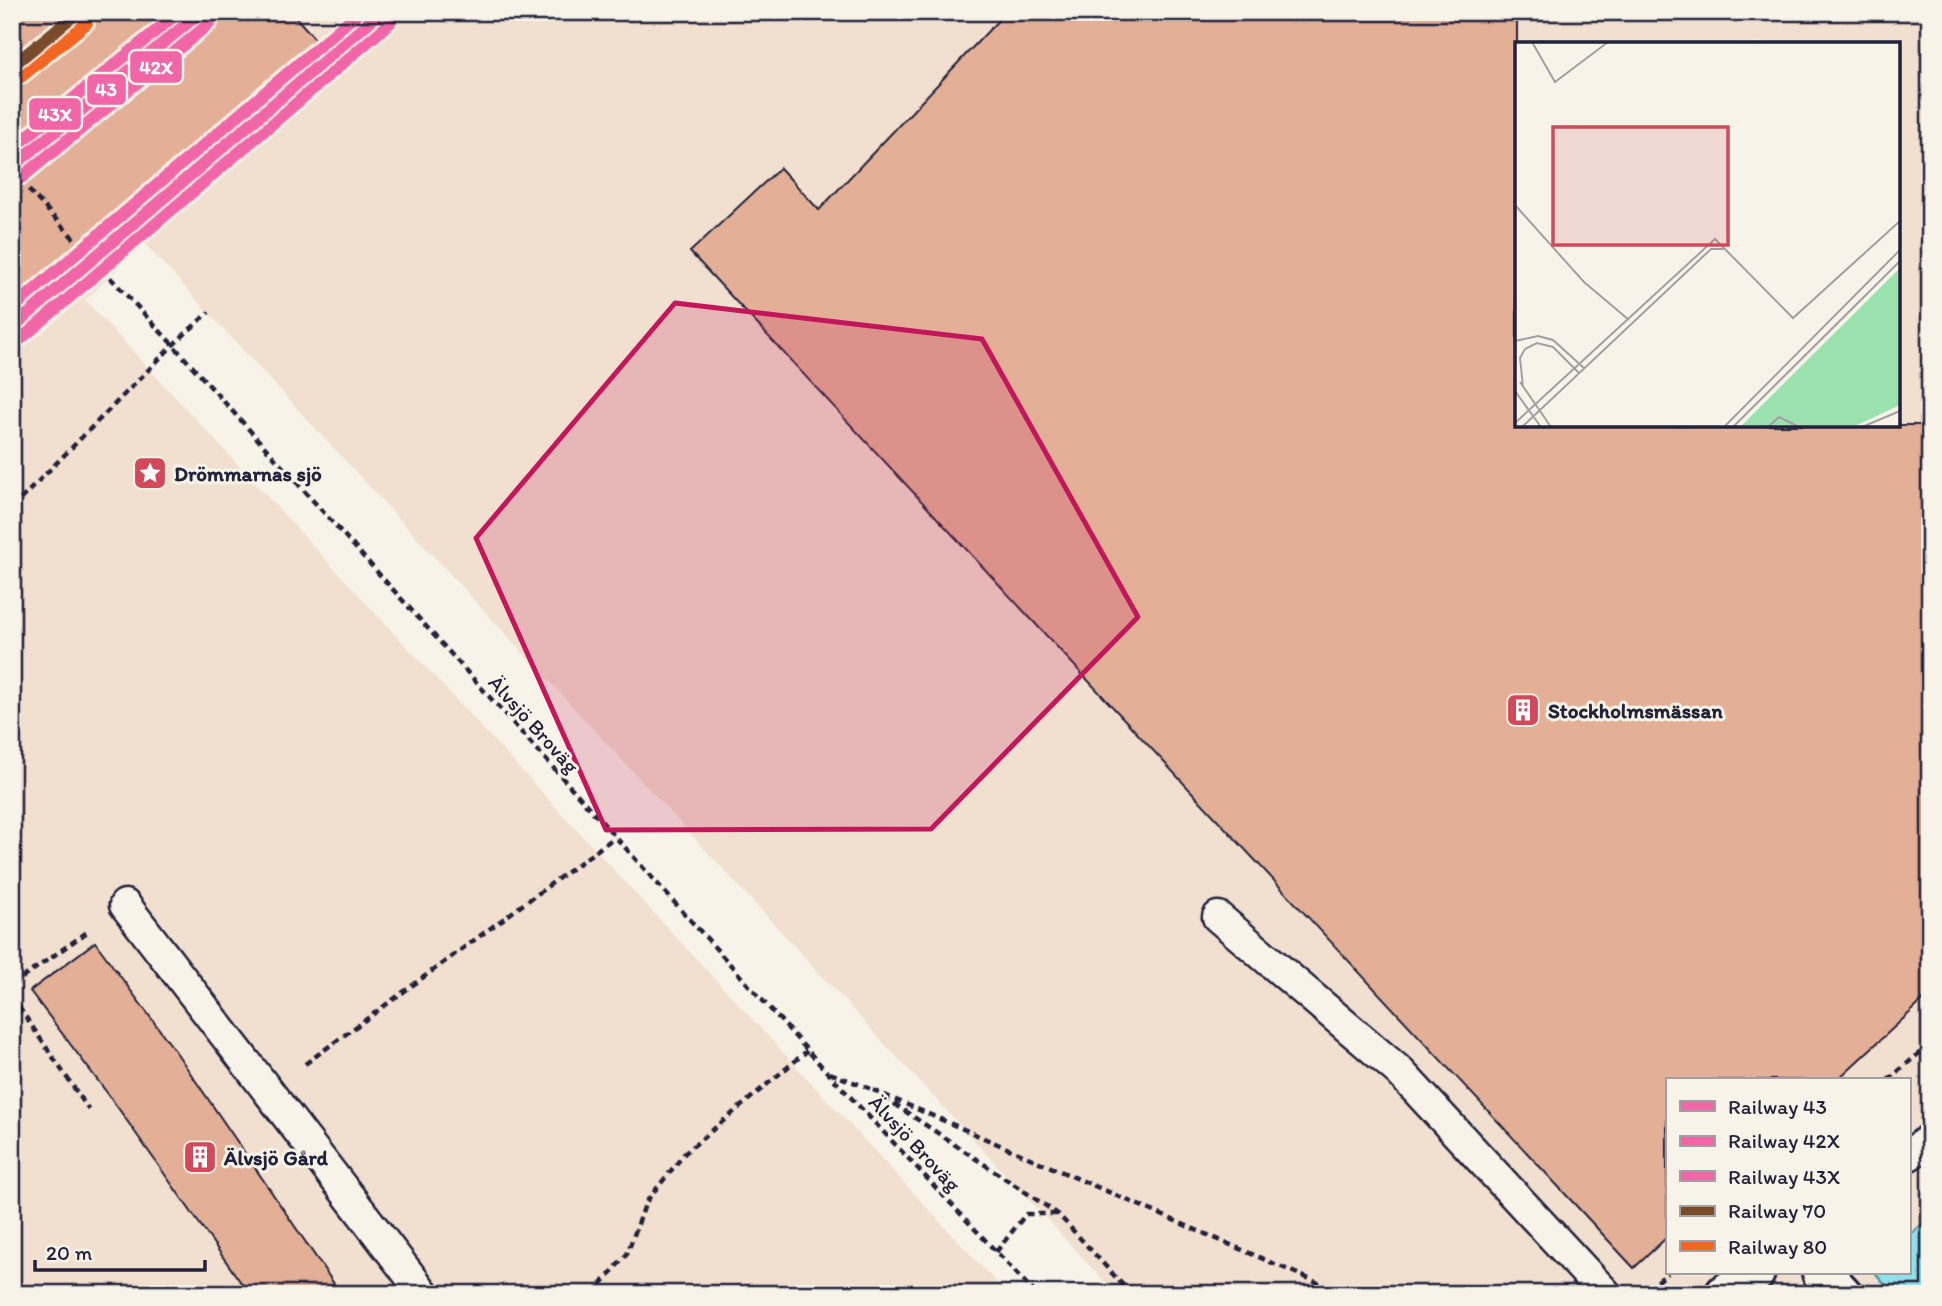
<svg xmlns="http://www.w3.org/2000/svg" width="1942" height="1306" font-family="Itim,sans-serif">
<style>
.built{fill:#f1dfd0;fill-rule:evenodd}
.water{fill:#8fe0e7;stroke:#6394a2;stroke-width:2}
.building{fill:#e3af97;stroke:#22223b;stroke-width:2}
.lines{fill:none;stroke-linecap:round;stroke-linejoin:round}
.lane-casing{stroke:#22223b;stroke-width:35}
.street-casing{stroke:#22223b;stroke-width:44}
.path{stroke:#22223b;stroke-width:4.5;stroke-dasharray:7 5;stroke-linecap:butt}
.lane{stroke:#f7f3e8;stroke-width:30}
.street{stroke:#f7f3e8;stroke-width:38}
.rail-1-casing{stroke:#f7f3e8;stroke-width:18}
.rail-2-casing{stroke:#f7f3e8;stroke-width:18}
.rail-3-casing{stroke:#f7f3e8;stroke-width:18}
.rail-4-casing{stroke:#f7f3e8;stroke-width:18}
.rail-5-casing{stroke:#f7f3e8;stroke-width:18}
.rail-1{stroke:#f166a7;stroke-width:12}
.rail-2{stroke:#f166a7;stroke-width:12}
.rail-3{stroke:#f166a7;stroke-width:12}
.rail-4{stroke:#7a4b2a;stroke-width:12}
.rail-5{stroke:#f26522;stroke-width:12}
.marked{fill:#c2185b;fill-opacity:0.2;stroke:#c2185b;stroke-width:5;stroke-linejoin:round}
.labels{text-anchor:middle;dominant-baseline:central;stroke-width:6;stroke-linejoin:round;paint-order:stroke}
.poi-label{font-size:21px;font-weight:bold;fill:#22223b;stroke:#f7f3e8;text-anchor:start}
.street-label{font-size:21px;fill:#22223b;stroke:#f7f3e8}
.inset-road{fill:none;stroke:#a29fa3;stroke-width:2}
.view{fill:#d1495b;fill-opacity:0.15;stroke:#d1495b;stroke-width:3.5}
.inset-edge{fill:none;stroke:#22223b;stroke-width:3.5}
.line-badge{stroke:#f7f3e8;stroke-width:2.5}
.badge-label{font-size:19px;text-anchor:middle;font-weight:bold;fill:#fff}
</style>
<rect width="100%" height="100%" fill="#f7f3e8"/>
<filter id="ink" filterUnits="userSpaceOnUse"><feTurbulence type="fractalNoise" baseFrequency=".0143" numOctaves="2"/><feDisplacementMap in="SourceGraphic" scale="14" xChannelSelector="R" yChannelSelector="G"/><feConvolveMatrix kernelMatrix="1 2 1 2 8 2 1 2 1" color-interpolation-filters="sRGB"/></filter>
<g filter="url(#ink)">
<path class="built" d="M12,12H1930V1294H1116L144,243L85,300L1007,1294H12ZM1517,44H1898V425H1517ZM1667,1080H1909V1273H1667Z"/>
<path class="water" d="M1923,1223L1930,1231V1294H1893L1875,1273H1909V1236Z"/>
<path class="building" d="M12,12H291L325,50L12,321Z
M1006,12H1517V425H1930V994L1837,1080H1667V1237L1634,1268L690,252L780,168L819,210Z
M95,942L176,1052L341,1294H249L111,1098L30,991Z"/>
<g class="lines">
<g class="lane-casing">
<path id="lane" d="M125,905L424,1294
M1218,917L1399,1071L1606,1294
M1909,1155L1930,1139"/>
</g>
<g class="street-casing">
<path id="street" d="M1822,1273L1842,1294
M1725,1294L1755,1273"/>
</g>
<path class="path" d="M12,172L173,345L826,1071L1036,1294
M12,508L173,345L209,312
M12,985L90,930
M12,997L89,1110
M305,1064L615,837
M830,1073L874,1090
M1888,1080L1930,1044
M873,1090L1344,1294
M884,1097L1058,1214L1131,1294
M996,1252L1026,1214H1057
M1648,1289L1668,1273
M593,1294L627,1254L646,1202L685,1153L807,1051"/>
<use href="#lane" class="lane"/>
<use href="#street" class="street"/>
<g class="rail-1-casing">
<path id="rail-1" d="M12,167L201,12
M12,328L381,12"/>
</g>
<g class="rail-2-casing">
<path id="rail-2" d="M21,178L210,23
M21,339L390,23"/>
</g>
<g class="rail-3-casing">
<path id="rail-3" d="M12,149L179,12
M12,309L359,12"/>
</g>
<g class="rail-4-casing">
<path id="rail-4" d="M12,66L78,12"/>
</g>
<g class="rail-5-casing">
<path id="rail-5" d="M21,77L87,23"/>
</g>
<use href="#rail-1" class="rail-1"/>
<use href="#rail-2" class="rail-2"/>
<use href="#rail-3" class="rail-3"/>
<use href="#rail-4" class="rail-4"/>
<use href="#rail-5" class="rail-5"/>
</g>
</g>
<path class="marked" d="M675,303L982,339L1138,617L931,829L606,830L476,538Z"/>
<defs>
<g id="sight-square" transform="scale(1.75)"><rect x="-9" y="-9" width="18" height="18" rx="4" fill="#d1495b" stroke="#f7f3e8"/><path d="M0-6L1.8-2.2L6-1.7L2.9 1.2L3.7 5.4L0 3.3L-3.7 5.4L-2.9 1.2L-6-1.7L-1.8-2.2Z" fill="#fff"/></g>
<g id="building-square" transform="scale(1.75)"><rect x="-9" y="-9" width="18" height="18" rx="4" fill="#d1495b" stroke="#f7f3e8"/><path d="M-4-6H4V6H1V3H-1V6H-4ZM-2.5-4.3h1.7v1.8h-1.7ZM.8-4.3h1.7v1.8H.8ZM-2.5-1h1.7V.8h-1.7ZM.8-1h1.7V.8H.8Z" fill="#fff"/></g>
</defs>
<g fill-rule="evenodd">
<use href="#sight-square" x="150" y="473"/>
<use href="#building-square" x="1523" y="710"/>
<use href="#building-square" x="200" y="1157"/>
</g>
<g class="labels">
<g class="poi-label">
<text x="174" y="473">Drömmarnas sjö</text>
<text x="1548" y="710">Stockholmsmässan</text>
<text x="224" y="1157">Älvsjö Gård</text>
</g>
<g class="street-label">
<text transform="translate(534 724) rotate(48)">Älvsjö Broväg</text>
<text transform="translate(915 1143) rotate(47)">Älvsjö Broväg</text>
</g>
</g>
<g transform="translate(1515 42)">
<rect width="385" height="385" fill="#f7f3e8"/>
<path d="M385,226V363L338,385H225Z" fill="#9be2b0"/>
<path class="inset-road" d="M17,0L40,40L93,0M0,163L69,240L114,278M0,299L23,294L38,298L69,326M5,340L36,385M8,345L5,316L10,307L22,301L38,305L64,331M0,349L26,385M0,381L200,197L278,276L385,179M7,385L196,207H209M209,385L385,208M218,385L385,219M253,385L264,375L284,385M347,385L385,369"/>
<path class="view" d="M38,85H213V203H38Z"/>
<rect width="385" height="385" class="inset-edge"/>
</g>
<g class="line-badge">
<rect x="129" y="50" width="54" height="34" rx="7" fill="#f166a7"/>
<rect x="86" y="73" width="41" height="33" rx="7" fill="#f166a7"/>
<rect x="28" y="97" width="54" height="34" rx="7" fill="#f166a7"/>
</g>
<g class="badge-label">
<text x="156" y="74">42X</text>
<text x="106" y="96">43</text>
<text x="55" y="121">43X</text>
</g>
<rect width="1942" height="1306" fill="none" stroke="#f7f3e8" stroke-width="42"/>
<rect x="21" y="21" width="1900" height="1264" fill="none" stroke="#22223b" stroke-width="2.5" filter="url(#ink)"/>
<rect x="1666" y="1078" width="245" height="196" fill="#f7f3e8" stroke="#a29fa3" stroke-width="2"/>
<rect x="1680" y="1101" width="35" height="10" fill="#f166a7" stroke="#a29fa3" stroke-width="2"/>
<text x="1728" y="1114" font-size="21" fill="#22223b">Railway 43</text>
<rect x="1680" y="1136" width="35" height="10" fill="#f166a7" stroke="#a29fa3" stroke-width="2"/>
<text x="1728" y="1148" font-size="21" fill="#22223b">Railway 42X</text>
<rect x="1680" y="1171" width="35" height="10" fill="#f166a7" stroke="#a29fa3" stroke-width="2"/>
<text x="1728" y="1184" font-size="21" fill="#22223b">Railway 43X</text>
<rect x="1680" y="1206" width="35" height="10" fill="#7a4b2a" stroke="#a29fa3" stroke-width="2"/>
<text x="1728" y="1218" font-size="21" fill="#22223b">Railway 70</text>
<rect x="1680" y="1241" width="35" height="10" fill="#f26522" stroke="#a29fa3" stroke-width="2"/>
<text x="1728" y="1254" font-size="21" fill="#22223b">Railway 80</text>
<path d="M35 1260v10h170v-10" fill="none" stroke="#22223b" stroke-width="3.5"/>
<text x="46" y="1260" font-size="21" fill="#22223b" stroke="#f7f3e8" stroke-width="5" paint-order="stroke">20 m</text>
</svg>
